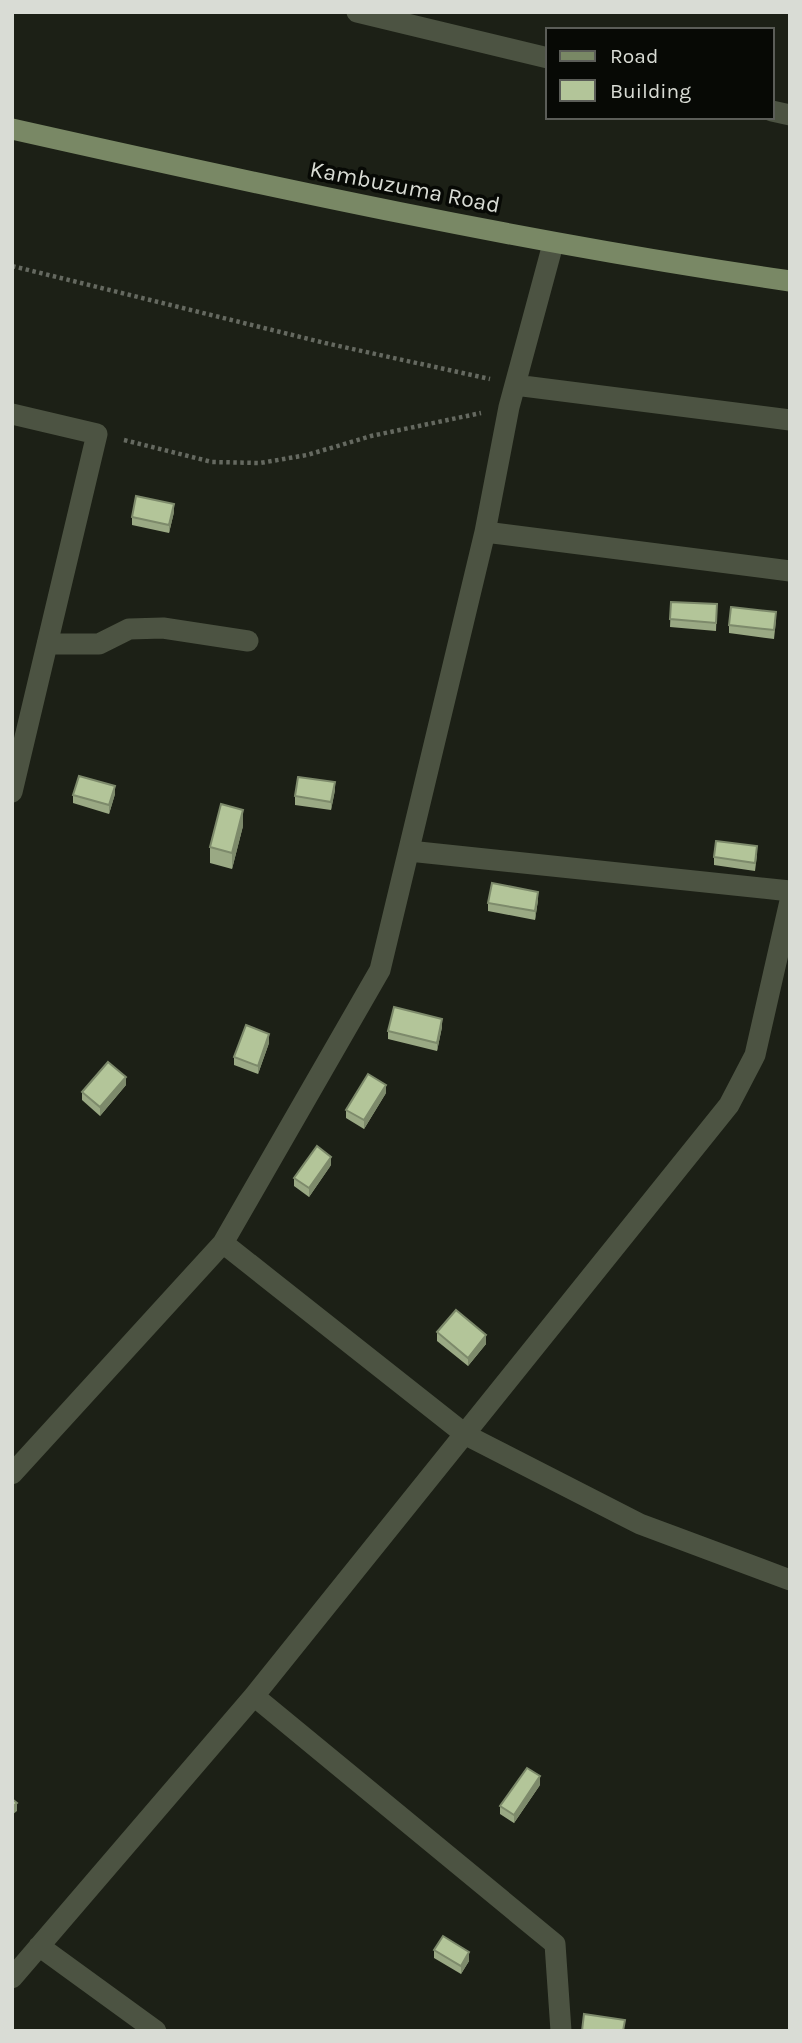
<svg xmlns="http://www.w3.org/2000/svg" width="802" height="2043" font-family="Karla,sans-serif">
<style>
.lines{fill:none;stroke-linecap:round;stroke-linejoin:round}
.path{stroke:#656960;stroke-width:4.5;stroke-dasharray:3.5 3.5;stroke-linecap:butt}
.minor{stroke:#4c5342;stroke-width:21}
.major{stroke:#798865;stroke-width:21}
.wall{fill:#9aa984}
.shaded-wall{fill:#7d8a6b}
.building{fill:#b3c599;stroke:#7d8a6b;stroke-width:2}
.labels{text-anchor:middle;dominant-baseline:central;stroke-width:7;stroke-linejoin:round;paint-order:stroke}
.street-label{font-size:23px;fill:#d9dcd5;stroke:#070905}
</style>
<rect width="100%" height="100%" fill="#1c2016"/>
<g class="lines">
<path class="path" d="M12,266L325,343L490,379
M124,440L212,462L260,463L307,455L371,436L481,413"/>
<path class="minor" d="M357,12L548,58
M772,111L790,115
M515,385L790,420
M12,414L97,434L12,792
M485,532L790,571
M47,644H99L129,629L163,628L248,641
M409,851L790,891
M223,1243L466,1435L640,1524L790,1580
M12,1474L223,1243L380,970L485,532L509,407L553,244
M254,1696L555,1944L561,2031
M39,1946L156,2031
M12,1978L254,1696L729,1105L755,1055L790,901"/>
<path class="major" d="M12,129C270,187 528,243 790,281"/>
</g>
<path class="wall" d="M174,512L169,533L132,525V517Z
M671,602L717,604L716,631L670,627Z
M776,620L774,639L729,633V625Z
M335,790L331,810L295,805V796Z
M115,794L109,814L73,803V795Z
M243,826L232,869L210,863V847Z
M757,855L755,871L714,865V857Z
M538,900L535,920L488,911V903Z
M442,1027L437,1051L388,1039V1031Z
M269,1043L258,1074L234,1065V1057Z
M126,1085L100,1116L82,1100V1092Z
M386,1093L364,1129L346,1118V1110Z
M331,1165L309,1197L294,1186V1178Z
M437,1332L486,1344L468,1366L437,1341Z
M540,1785L514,1823L500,1814V1806Z
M434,1950L469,1961L461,1974L434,1958Z"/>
<path class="shaded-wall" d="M174,504V512L169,533V525Z
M335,782V790L331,810V802Z
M115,786V794L109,814V805Z
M243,810V826L232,869V853Z
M538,892V900L535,920V911Z
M442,1019V1027L437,1051V1043Z
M269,1034V1043L258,1074V1066Z
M126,1077V1085L100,1116V1107Z
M386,1085V1093L364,1129V1120Z
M331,1157V1165L309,1197V1188Z
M486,1335V1344L468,1366V1358Z
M540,1776V1785L514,1823V1815Z
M17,1803V1811L12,1815V1807Z
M469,1952V1961L461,1974V1966Z"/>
<path class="building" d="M136,496L174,504L169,525L132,517Z
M671,602L717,604L716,623L670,619Z
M731,607L776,612L774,630L729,625Z
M79,776L115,786L109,805L73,795Z
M298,777L335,782L331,802L295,796Z
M221,804L243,810L232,853L210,847Z
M716,841L757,846L755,863L714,857Z
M492,883L538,892L535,911L488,903Z
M394,1007L442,1019L437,1043L388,1031Z
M246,1025L269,1034L258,1066L234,1057Z
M108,1062L126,1077L100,1107L82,1092Z
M368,1074L386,1085L364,1120L346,1110Z
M317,1146L331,1157L309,1188L294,1178Z
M456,1310L486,1335L468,1358L437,1332Z
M527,1768L540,1776L514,1815L500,1806Z
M12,1799L17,1803L12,1807Z
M443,1936L469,1952L461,1966L434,1950Z
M584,2014L625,2020L623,2031H582Z"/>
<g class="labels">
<g class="street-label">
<text transform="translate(405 187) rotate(11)">Kambuzuma Road</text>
</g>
</g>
<rect width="802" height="2043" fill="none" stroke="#d9dcd5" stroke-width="28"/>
<rect x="546" y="28" width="228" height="91" fill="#070905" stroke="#5b5d58" stroke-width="2"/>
<rect x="560" y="51" width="35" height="10" fill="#798865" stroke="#5b5d58" stroke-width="2"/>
<text x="610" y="63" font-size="21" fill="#d9dcd5">Road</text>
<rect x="560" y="80" width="35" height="21" fill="#b3c599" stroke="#5b5d58" stroke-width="2"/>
<text x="610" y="98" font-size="21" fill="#d9dcd5">Building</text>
</svg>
